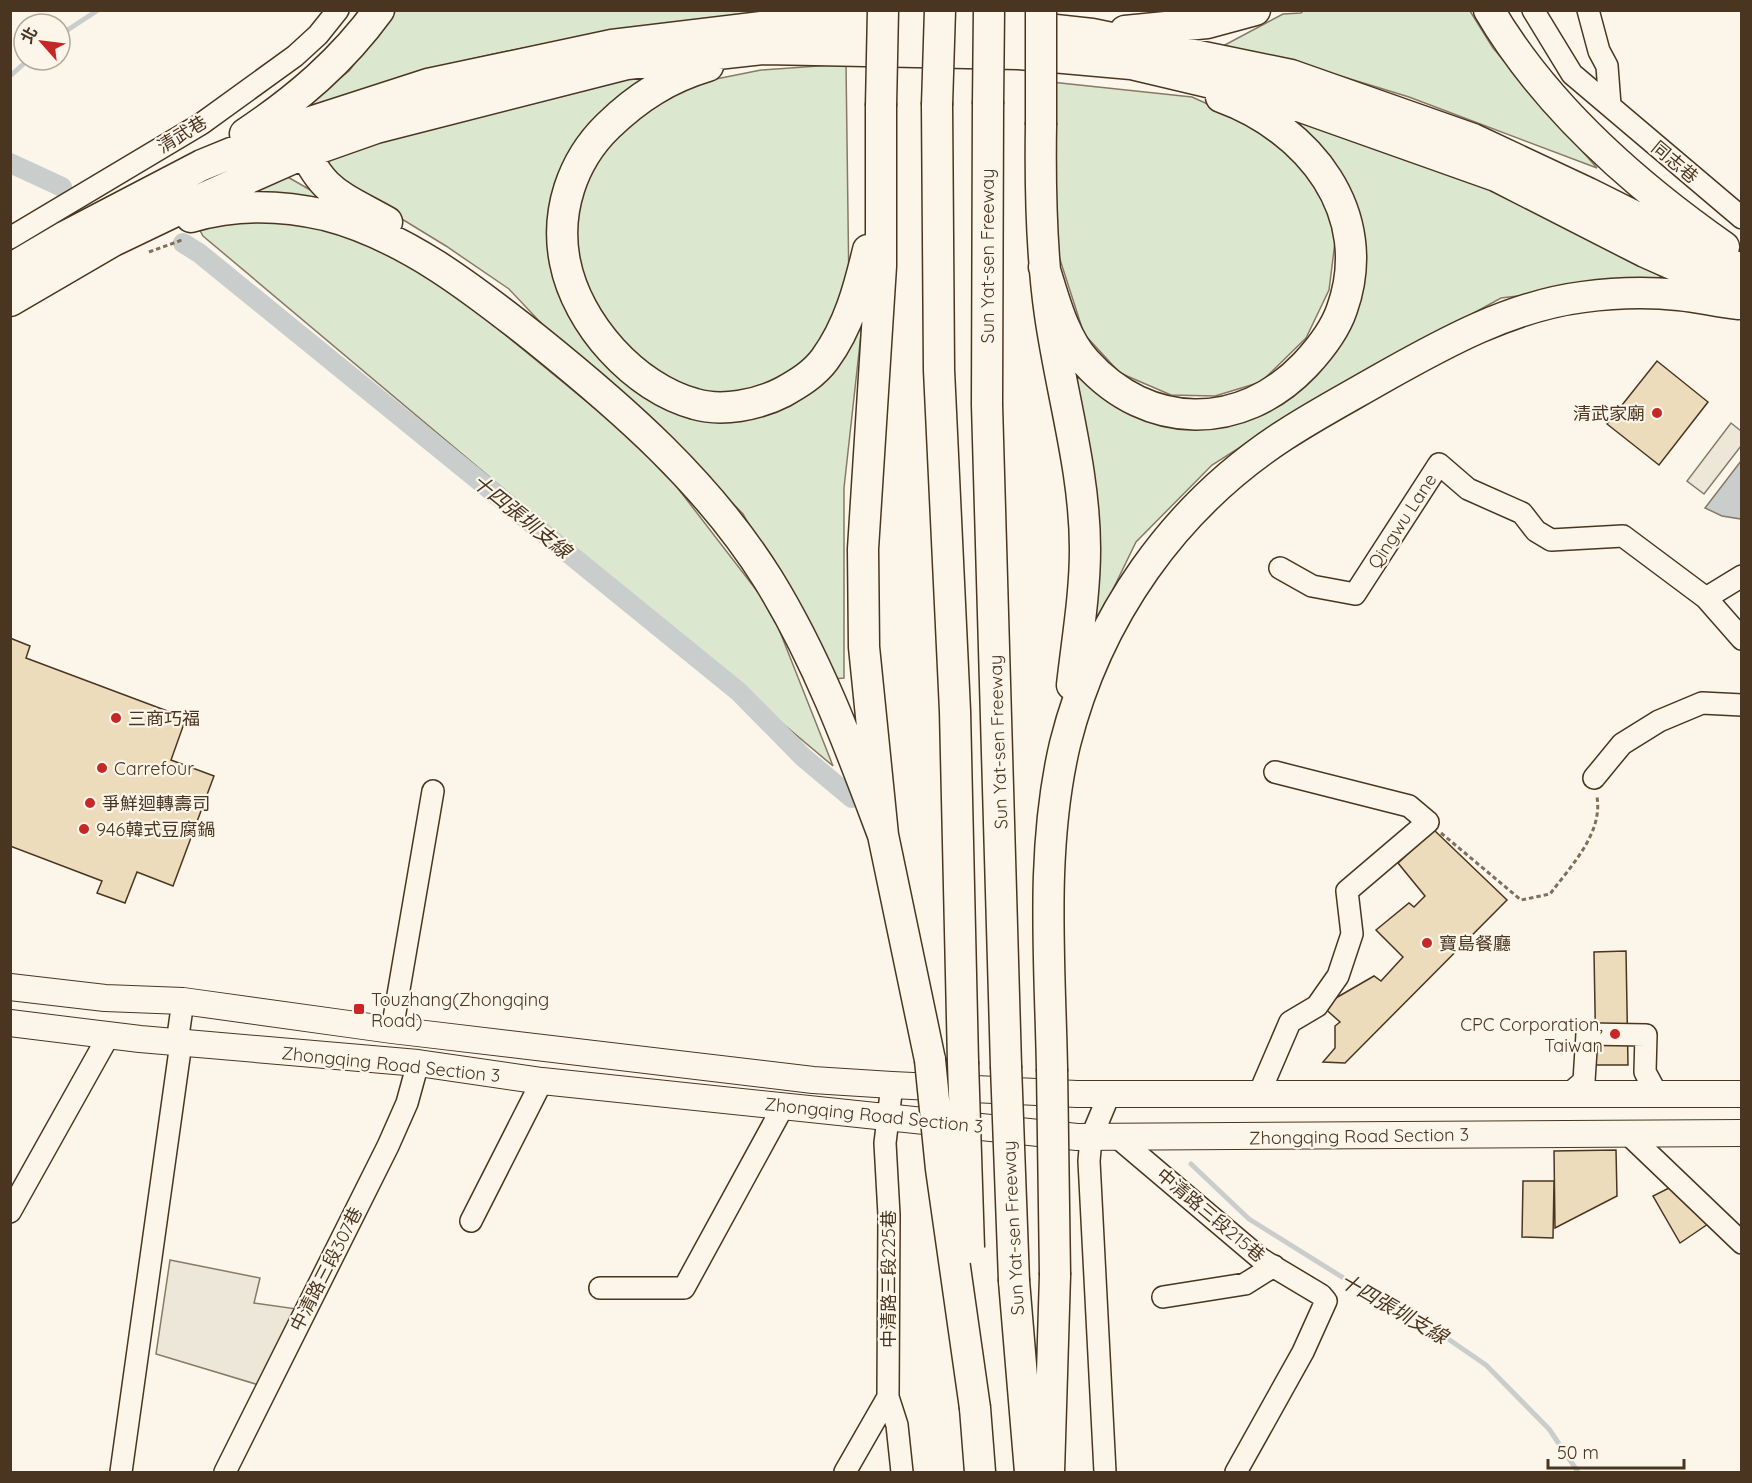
<svg xmlns="http://www.w3.org/2000/svg" width="1752" height="1483" font-family="Quicksand,'Noto Sans TC',sans-serif">
<style>
.green{fill:#dce7d0;stroke:#887966;stroke-width:1.5}
.parking{fill:#ede7d9;stroke:#887966;stroke-width:1.5}
.water{fill:#c9cecd;stroke:#887966;stroke-width:1.5}
.lines{fill:none;stroke-linecap:round;stroke-linejoin:round}
.stream{stroke:#c9cecd;stroke-width:5}
.canal{stroke:#c9cecd;stroke-width:20}
.building{fill:#ecdcbc;stroke:#4a3520;stroke-width:1.5}
.minor-casing{stroke:#4a3520;stroke-width:24}
.major-casing{stroke:#4a3520;stroke-width:28}
.highway-casing{stroke:#4a3520;stroke-width:33}
.path{stroke:#7f6f5c;stroke-width:3;stroke-dasharray:4.5 3;stroke-linecap:butt}
.minor{stroke:#fbf6e9;stroke-width:21}
.major{stroke:#fbf6e9;stroke-width:26}
.highway{stroke:#fbf6e9;stroke-width:30}
.highway-bridge-casing{stroke:#4a3520;stroke-width:33;stroke-linecap:butt}
.highway-bridge{stroke:#fbf6e9;stroke-width:30}
.poi-dot{fill:#c62828;stroke:#fbf6e9;stroke-width:2}
.labels{text-anchor:middle;dominant-baseline:central;stroke-width:4.5;stroke-linejoin:round;paint-order:stroke}
.street-label{font-size:18px;fill:#4a3520;stroke:#fbf6e9}
.poi-label{font-size:18px;fill:#4a3520;stroke:#fbf6e9;text-anchor:start}
.water-label{font-size:20px;font-style:italic;fill:#4a3520;stroke:#fbf6e9}
</style>
<rect width="100%" height="100%" fill="#fbf6e9"/>
<path class="green" d="M394,11H836C710,19 590,31 467,60C410,74 354,97 299,116L297,110L349,71Z
M1303,11H1470L1493,48L1597,168L1409,97L1308,66L1221,47L1283,14L1301,13Z
M846,64L849,291L832,338L778,393L690,399L597,321L572,252L579,196L593,158L625,119L681,86L761,70Z
M653,73L604,123L558,247L607,357L739,418L862,325L844,488V678L834,679L815,639L743,514L663,431L574,358L509,289L446,246L333,177L322,157L469,110Z
M1051,82L1192,97L1241,119L1303,166L1337,226L1329,290L1306,338L1261,382L1215,396L1171,395L1120,373L1084,334L1045,213Z
M1286,113L1527,202L1631,258L1676,286L1634,282L1501,298L1313,401L1212,465L1136,542L1100,616L1090,614L1070,382L1079,378L1130,413L1174,425L1315,372L1364,240Z
M286,176L340,207L247,200L264,180Z
M237,218L352,231L430,273L653,456L771,609L833,766L203,236L197,225Z"/>
<path class="parking" d="M1731,423L1741,431V446L1704,494L1687,481Z
M170,1260L260,1278L254,1303L297,1309L259,1385L156,1354Z"/>
<path class="water" d="M1741,461V519L1722,516L1705,508Z"/>
<g class="lines">
<path class="stream" d="M60,35L98,10
M10,76L28,60
M1191,1164L1249,1219L1366,1292L1406,1310L1486,1365L1549,1429L1578,1472"/>
<path class="canal" d="M10,163L62,187
M183,243L199,253L739,692L803,757L852,798"/>
</g>
<path class="building" d="M1657,361L1708,402L1659,465L1607,424Z
M10,638L30,646L26,658L186,718L171,760L214,776L173,886L137,872L125,903L97,893L102,881L10,846Z
M1434,830L1507,900L1345,1063L1323,1062L1335,1048V1026L1340,1022L1322,1006L1374,976L1381,981L1403,957L1376,930L1409,903L1414,907L1425,896L1398,863Z
M1626,951L1628,1065H1596L1594,952Z
M1616,1150L1617,1196L1555,1228L1554,1151Z
M1523,1181H1554L1553,1238L1522,1237Z
M1673,1186L1711,1222L1680,1243L1653,1196Z"/>
<g class="lines">
<g class="minor-casing">
<path id="minor" d="M1533,10L1572,74L1742,218
M1588,10L1599,51L1607,66L1610,105
M10,238L201,124L295,56L318,35L338,10
M1280,568L1312,586L1355,594L1439,464L1468,489L1522,513L1536,531L1551,540L1623,536L1706,598L1742,639
M1706,598L1742,576
M1594,778L1622,744L1659,721L1702,703L1742,705
M392,1030L433,791
M892,1085L885,1143L889,1215L888,1397L897,1425L902,1472
M1259,1094L1290,1022L1317,1006L1338,976L1352,934L1347,891L1428,822L1409,806L1275,772
M1569,1094L1584,1081L1587,1034L1646,1035L1645,1072L1658,1096L1665,1094
M1627,1133L1742,1243
M1117,1137L1261,1259L1321,1295L1326,1301L1303,1352L1236,1472
M10,1212L109,1035
M471,1221L542,1081
M600,1288H684L784,1105
M1163,1297L1245,1284L1274,1266
M121,1472L180,1050L177,1043L183,1001
M225,1472L388,1146L407,1103L418,1063
M845,1472L888,1397
M1105,1472L1089,1161L1091,1138L1109,1095"/>
</g>
<g class="major-casing">
<path id="major" d="M10,987L105,998L183,1001L392,1030L813,1080L892,1085L1077,1094H1742
M10,1023L140,1039L418,1063L542,1081L1077,1137L1742,1133"/>
</g>
<g class="highway-casing">
<path id="highway" d="M1489,10C1545,106 1634,184 1724,247
M1125,31L1207,23L1255,10
M708,66C668,78 638,97 608,126C572,161 555,212 565,262C577,324 635,388 695,404C722,412 758,405 783,392C799,383 814,374 825,359C849,326 859,288 868,250
M988,104L987,405L1006,1066
M937,105L939,370L955,711L963,1062
M881,106V266L863,549L864,647L883,835L930,1060
M1041,125C1040,189 1041,252 1050,315C1061,393 1085,470 1085,549C1085,595 1077,640 1072,685
M245,134C297,99 342,61 379,10
M298,136C320,192 337,194 387,222
M191,217C234,204 281,205 325,215C404,235 473,289 536,339C623,409 708,483 768,579C818,660 850,747 883,835
M1044,267C1054,298 1063,337 1086,362C1148,431 1241,432 1305,365C1320,349 1335,330 1342,309C1376,213 1309,129 1221,97
M10,269L66,236L202,165L295,127L428,84L612,45L803,22L1011,25L1092,34L1291,75L1473,139L1588,193L1742,270
M10,301L113,241L188,205L305,153L376,128L627,64L764,49L1019,54L1131,64L1279,99L1496,176L1645,252L1742,295
M1052,1069C1050,962 1040,850 1065,744C1097,617 1173,508 1283,436C1315,415 1349,397 1382,378C1444,343 1511,306 1583,297C1613,293 1649,292 1679,295C1699,297 1719,302 1739,304
M1014,1281L1030,1472
M975,1408L980,1472
M1049,1472L1055,1275"/>
</g>
<path class="path" d="M149,252L182,240
M1441,833L1521,900L1550,894C1571,866 1603,833 1597,797"/>
<use href="#minor" class="minor"/>
<use href="#major" class="major"/>
<use href="#highway" class="highway"/>
<g class="highway-bridge-casing">
<path id="highway-bridge" d="M988,104L989,10
M937,105L940,10
M881,106L883,10
M1041,125V10
M930,1060L941,1169L975,1408
M963,1062L969,1248
M1006,1066L1014,1281
M1052,1069L1055,1275"/>
</g>
<use href="#highway-bridge" class="highway-bridge"/>
</g>
<g class="poi-dot">
<circle cx="1657" cy="413" r="6"/>
<circle cx="116" cy="718" r="6"/>
<circle cx="102" cy="768" r="6"/>
<circle cx="90" cy="803" r="6"/>
<circle cx="84" cy="829" r="6"/>
<circle cx="1427" cy="943" r="6"/>
<rect x="353" y="1003" width="12" height="12" rx="3"/>
<circle cx="1615" cy="1034" r="6"/>
</g>
<g class="labels">
<g class="street-label">
<text transform="translate(182 134) rotate(-31)">清武巷</text>
<text transform="translate(1675 162) rotate(40)">同志巷</text>
<text transform="translate(987 256) rotate(-90)">Sun Yat-sen Freeway</text>
<text transform="translate(1402 521) rotate(-57)">Qingwu Lane</text>
<text transform="translate(998 742) rotate(-92)">Sun Yat-sen Freeway</text>
<text transform="translate(391 1064) rotate(6)">Zhongqing Road Section 3</text>
<text transform="translate(874 1115) rotate(6)">Zhongqing Road Section 3</text>
<text transform="translate(1359 1136) rotate(-1)">Zhongqing Road Section 3</text>
<text transform="translate(1211 1215) rotate(40)">中清路三段215巷</text>
<text transform="translate(1013 1228) rotate(-93)">Sun Yat-sen Freeway</text>
<text transform="translate(326 1269) rotate(-63)">中清路三段307巷</text>
<text transform="translate(888 1279) rotate(-90)">中清路三段225巷</text>
</g>
<g class="poi-label">
<text x="1645" y="413" text-anchor="end">清武家廟</text>
<text x="128" y="718">三商巧福</text>
<text x="114" y="768">Carrefour</text>
<text x="102" y="803">爭鮮迴轉壽司</text>
<text x="96" y="829">946韓式豆腐鍋</text>
<text x="1439" y="943">寶島餐廳</text>
<text x="371" y="999">Touzhang(Zhongqing<tspan x="371" dy="21">Road)</tspan></text>
<text x="1603" y="1024" text-anchor="end">CPC Corporation,<tspan x="1603" dy="21">Taiwan</tspan></text>
</g>
<g class="water-label">
<text transform="translate(522 516) rotate(39)">十四張圳支線</text>
<text transform="translate(1394 1308) rotate(30)">十四張圳支線</text>
</g>
</g>
<rect width="1752" height="1483" fill="none" stroke="#4a3520" stroke-width="24"/>
<g transform="translate(42 42) rotate(298)"><circle r="28" fill="#fbf6e9" stroke="#b4a999" stroke-width="1.5"/>
<path d="M0-4.5L10 22L0 15L-10 22Z" fill="#c62828"/>
<text y="-9" font-size="16" font-weight="bold" text-anchor="middle" fill="#4a3520">北</text>
</g>
<path d="M1548 1459v9h136v-9" fill="none" stroke="#4a3520" stroke-width="3"/>
<text x="1557" y="1459" font-size="18" fill="#4a3520" stroke="#fbf6e9" stroke-width="4.5" paint-order="stroke">50 m</text>
</svg>
